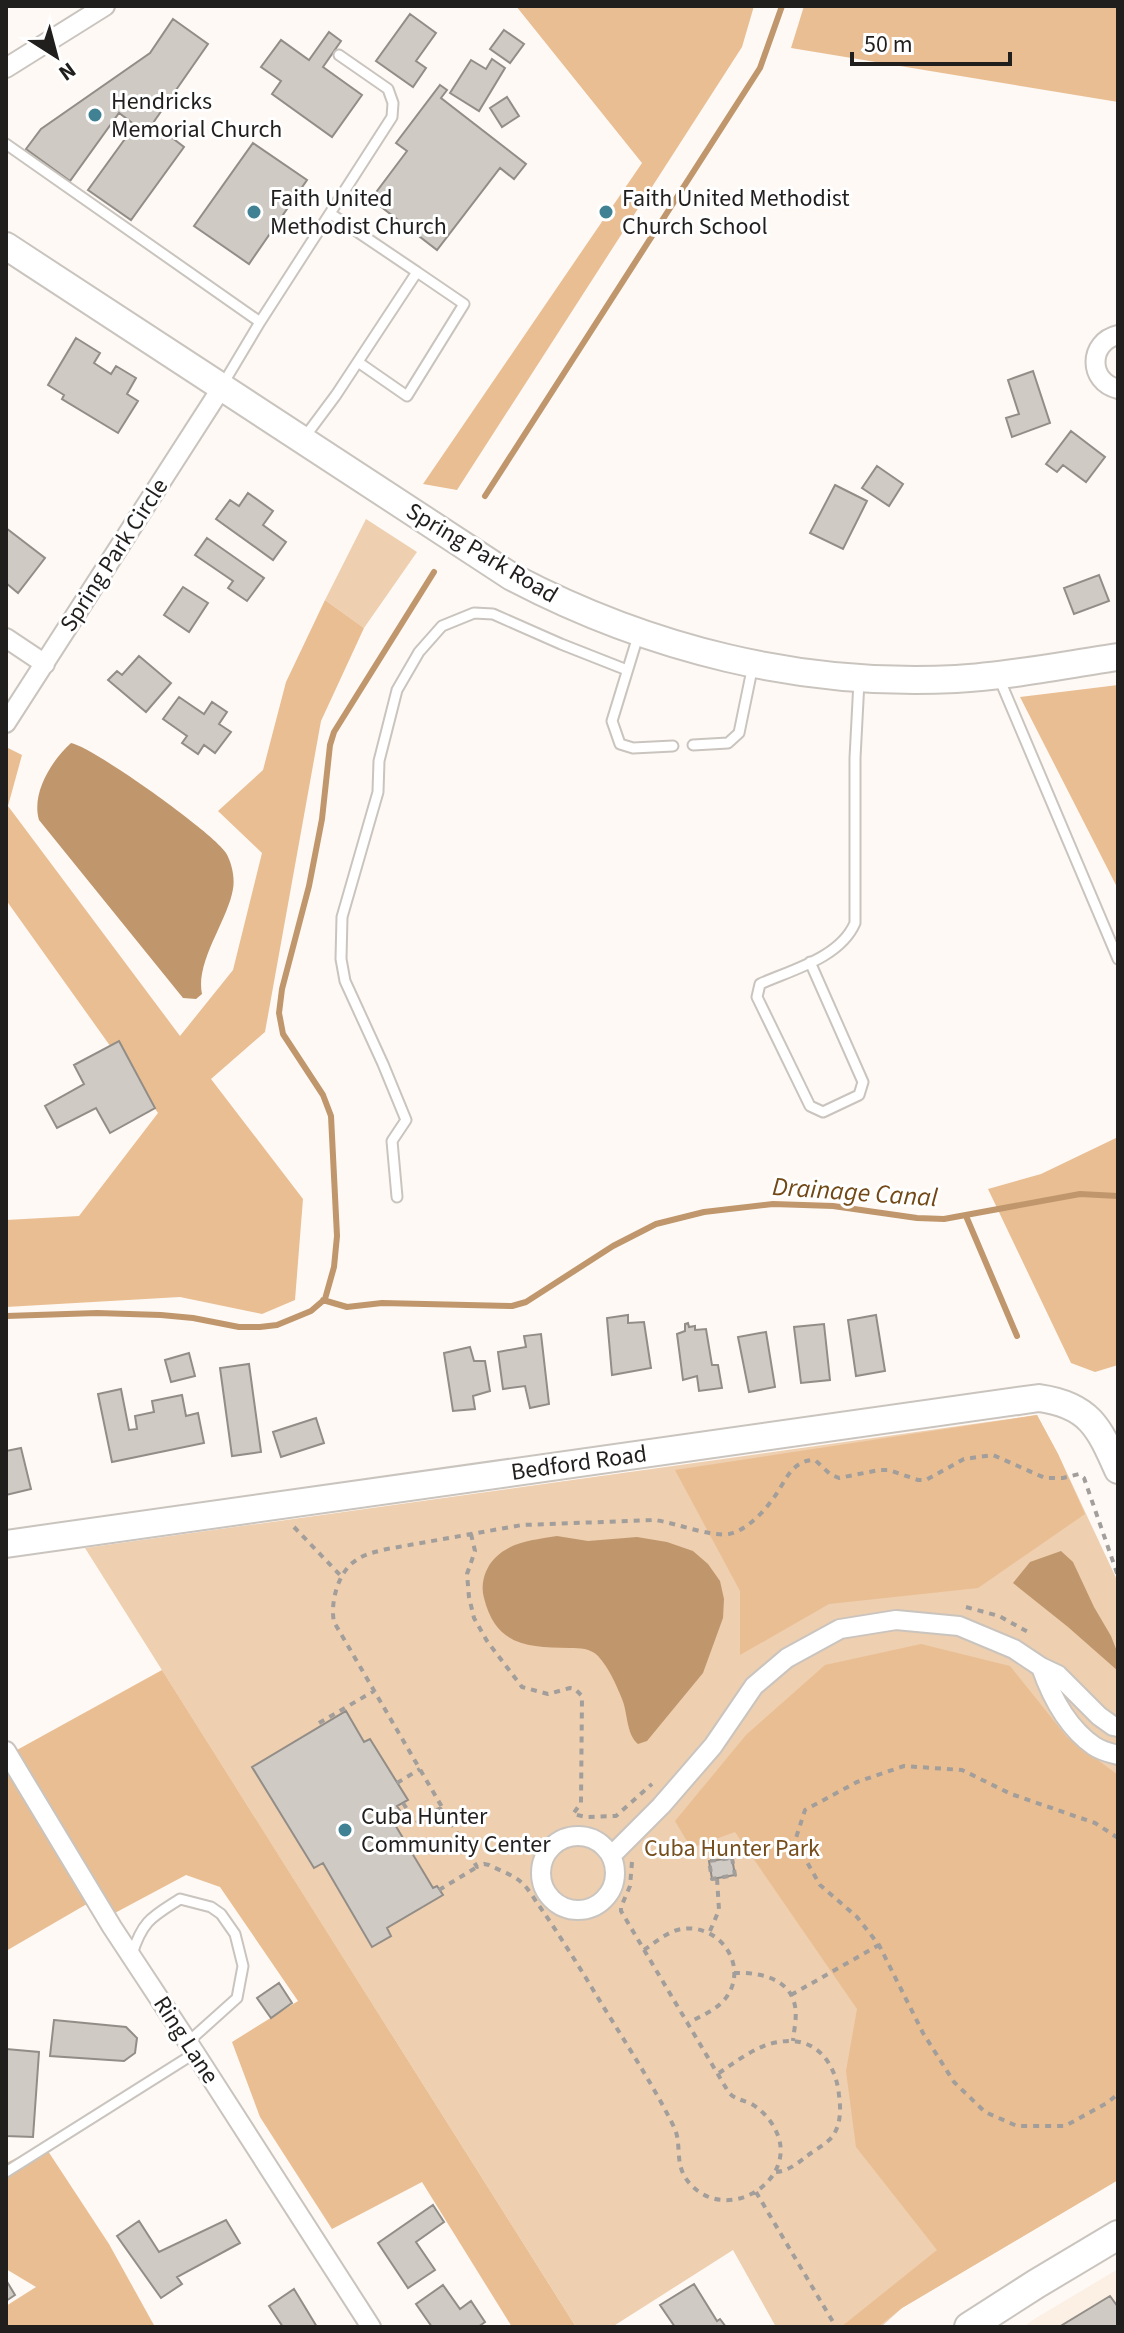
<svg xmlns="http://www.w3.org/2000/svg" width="1124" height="2333" font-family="'Source Sans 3',sans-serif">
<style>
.built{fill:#fcf0e5}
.green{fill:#eecfb0}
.forest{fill:#e9be93}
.water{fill:#c0976c}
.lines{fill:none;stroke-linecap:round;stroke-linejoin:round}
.stream{stroke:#c0976c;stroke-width:6}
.building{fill:#d0cac4;stroke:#928d87;stroke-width:2}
.lane-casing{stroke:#cac4be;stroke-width:13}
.street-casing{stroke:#cac4be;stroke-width:22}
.secondary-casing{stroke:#cac4be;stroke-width:30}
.primary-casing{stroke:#cac4be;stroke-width:32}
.path{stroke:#a29e9b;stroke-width:4;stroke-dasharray:6 6;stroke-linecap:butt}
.lane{stroke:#fff;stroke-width:9}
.street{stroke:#fff;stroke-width:18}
.secondary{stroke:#fff;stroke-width:26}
.primary{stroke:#fff;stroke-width:28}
.poi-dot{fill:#408293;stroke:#fff;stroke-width:3}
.labels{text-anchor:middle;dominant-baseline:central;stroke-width:6;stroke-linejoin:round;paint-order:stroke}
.poi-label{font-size:24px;fill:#211f1d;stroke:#fff;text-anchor:start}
.street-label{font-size:24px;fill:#211f1d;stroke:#fff}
.park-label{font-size:24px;fill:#764d1c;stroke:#fff}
.water-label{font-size:26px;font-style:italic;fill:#714816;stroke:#fff}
</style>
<rect width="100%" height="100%" fill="#fef9f5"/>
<path class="built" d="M1118,2269V2327H1023L1036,2318Z"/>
<path class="green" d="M366,519L417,552L364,628L325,600Z
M1037,1415L1058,1454L1118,1582V2180L902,2308L881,2327H776L733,2250L612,2327H576L85,1548Z"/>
<path class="forest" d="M516,6H754L742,47L457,490L423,484L642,163Z
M804,6H1118V102L791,48Z
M325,600L364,628L321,721L265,1032L211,1079L303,1199L295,1300L262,1314L180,1297L6,1307V1220L79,1216L158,1113L6,900V747L22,755L8,806L180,1036L233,970L262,853L218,811L263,770L286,682Z
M1118,685V889L1020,697Z
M1118,1137V1365L1095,1372L1071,1363L988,1189L1041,1174Z
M1037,1415L1058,1454L1085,1514L978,1588L829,1604L740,1655V1591L675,1470Z
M921,1644L1010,1666L1067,1737L1118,1775V2180L902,2308L878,2327H841L937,2250L856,2147L846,2071L857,2009L735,1832L691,1848L675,1821L746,1735L825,1665Z
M162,1670L576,2327H512L422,2182L332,2229L260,2117L232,2042L298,2001L220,1887L186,1875L113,1914L92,1901L6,1951V1756Z
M44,2145L109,2244L155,2327H6V2306L36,2287L6,2269V2163Z"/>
<path class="water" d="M71,743C93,747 215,834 226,853C232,863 235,878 233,889C228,920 195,962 202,994L196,999L183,998L39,820C31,793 52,760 71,743Z
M557,1536L588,1541L637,1537L667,1542L693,1551L708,1564L720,1581L724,1599L723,1618L703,1673L647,1741L638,1744C626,1734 628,1713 622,1699C616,1684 609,1668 598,1656C590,1648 580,1648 570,1648C527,1647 496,1646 484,1598C480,1584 485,1568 495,1558C512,1541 534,1540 557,1536Z
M1061,1551L1073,1562L1094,1607L1111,1636L1118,1654V1671L1068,1627L1013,1583L1030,1562Z"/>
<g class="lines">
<path class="stream" d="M485,496L760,68L782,6
M966,1216L1017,1336
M323,1300L347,1307L382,1303L512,1306L526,1302L613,1246L656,1224L704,1212L773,1204L833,1206L917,1218L944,1219L1080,1194L1118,1196
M6,1316L97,1313L161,1315L193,1318L239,1327H260L277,1325L311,1311L325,1299L334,1267L337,1236L331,1116L323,1095L283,1034L279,1013L282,989L309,886L322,819L330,745L334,732L434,572"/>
</g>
<path class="building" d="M410,14L436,33L416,61L426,68L413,87L376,61Z
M173,19L208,44L153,123L184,147L131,220L88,190L135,125L119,113L70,181L26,149L41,129L150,53Z
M504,30L524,44L510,63L490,49Z
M329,32L341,41L323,67L362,95L332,137L272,94L281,81L261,67L281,40L309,60Z
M492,59L505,68L479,111L450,93L471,60L486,69Z
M440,85L447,90L441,98L526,164L514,179L500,168L437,250L371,199L407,151L396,143Z
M507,97L519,116L502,127L490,108Z
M253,143L307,180L249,264L194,226Z
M76,338L100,353L94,363L111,374L116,366L136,378L127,394L138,401L118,433L62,399L64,395L48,385Z
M1033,371L1050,423L1012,437L1006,418L1019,414L1008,380Z
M1071,431L1105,457L1086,482L1063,465L1057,472L1046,464Z
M877,466L903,484L889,506L862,488Z
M835,485L867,501L843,549L810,533Z
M248,493L273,511L263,525L286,542L273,560L216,519L230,500L239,506Z
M6,528L45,558L18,593L6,583Z
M207,538L264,578L247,601L228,588L233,581L195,555Z
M1099,575L1109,601L1074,614L1064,588Z
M183,587L208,603L189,632L164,615Z
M139,656L171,683L146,712L108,680L117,671L122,675Z
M179,697L204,714L212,702L227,712L219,724L231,732L215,753L204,745L198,754L182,743L187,736L163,719Z
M119,1041L155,1108L110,1133L96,1108L57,1128L45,1106L84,1084L74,1065Z
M628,1315V1323L644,1322L651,1368L612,1375L607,1318Z
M876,1315L885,1371L856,1376L848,1320Z
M688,1323L689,1327L695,1326V1330L706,1329L712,1365H718L722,1388L699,1391L697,1376L683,1380L677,1334L685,1331V1324Z
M824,1324L830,1380L801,1383L794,1327Z
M766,1332L775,1387L749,1392L738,1337Z
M541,1334L549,1404L530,1408L525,1386L503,1389L498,1352L526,1347L524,1336Z
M470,1347L474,1361H485L490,1391L473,1396L475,1409L453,1411L444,1353Z
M189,1353L195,1376L171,1382L165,1360Z
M249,1364L261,1452L232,1456L220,1368Z
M121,1389L129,1430L137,1429L135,1416L154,1412L152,1401L182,1395L186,1416L198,1413L204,1443L112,1462L98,1394Z
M316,1418L324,1443L281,1457L273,1432Z
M21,1448L31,1489L6,1495V1451Z
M346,1711L364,1742L370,1739L408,1800L397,1806L401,1812L391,1818L433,1888L437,1886L443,1895L387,1928L391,1936L372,1947L323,1863L314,1868L252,1767Z
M732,1858L735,1875L712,1879L709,1861Z
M279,1983L292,2003L271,2018L257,1998Z
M54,2020L126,2027L137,2038L135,2053L124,2061L50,2056Z
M6,2049L39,2052L33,2137L6,2136Z
M433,2205L444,2222L416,2242L435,2270L408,2288L378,2243Z
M226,2220L240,2243L177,2277L182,2284L161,2298L117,2236L139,2221L159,2252Z
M6,2280L15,2295L6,2301Z
M694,2284L717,2321L720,2319L726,2327H675L660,2305Z
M443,2285L460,2309L471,2301L485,2322L478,2327H432L416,2304Z
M294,2289L317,2327H283L269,2306Z
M1110,2296L1118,2307V2327H1059Z"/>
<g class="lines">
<g class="lane-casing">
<path id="lane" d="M6,144L260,322
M358,362L407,396L464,304L417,272
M223,384L260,322L392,117L393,103L388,89L339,55
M304,438L336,395L417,272L331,214
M638,636L612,721L620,744L633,748L673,746
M999,678L1118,959
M693,745L728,743L739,733L753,665
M810,962L863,1082L859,1095L823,1112L810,1106L757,997L760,984C791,970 840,958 855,923V758L859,681
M397,1197L392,1141L406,1120L383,1064L345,981L341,959L342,917L378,792L379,761L397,690L419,652L442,626L474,613L493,614L561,644L627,670
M132,1954C143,1920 152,1917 180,1899L211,1907L221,1914L235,1934L243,1966L237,1998L188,2042
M6,2172L195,2053"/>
</g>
<g class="street-casing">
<path id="street" d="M6,68L105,6
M1118,335C1088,342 1088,382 1118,389
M6,638L45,664
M6,723L222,387
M1041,1667C1051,1696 1068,1728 1094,1746C1101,1751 1110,1753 1118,1755
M6,1751L112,1927L195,2053L371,2327
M541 1873a37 37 0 1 1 74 0a37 37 0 1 1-74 0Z
M611,1856L661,1806L713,1746L754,1686L787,1658L840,1629L896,1620L959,1626L1014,1649L1041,1667L1058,1675L1099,1716L1113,1726L1118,1727"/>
</g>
<g class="secondary-casing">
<path id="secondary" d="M6,246L512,577C649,649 801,687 956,679C1010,676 1064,665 1118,657
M6,1544L1039,1398C1089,1405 1099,1427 1118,1470"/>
</g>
<g class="primary-casing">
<path id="primary" d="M969,2327L1036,2284L1118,2235"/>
</g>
<path class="path" d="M294,1527L342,1577
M471,1534L475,1551L467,1574L469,1597L474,1618L487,1641L522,1687L548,1694L570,1688L575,1689L582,1696L581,1803L573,1814L586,1817L616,1816L652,1784
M966,1607L999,1616L1028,1632
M319,1723L374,1691
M397,1783L420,1769
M403,1803L416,1823L442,1807
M1118,1838L1095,1823L1011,1794L962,1770L904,1766L857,1782L805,1810L795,1841L820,1885L857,1917L879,1945L923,2033L954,2082L985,2112L1017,2126H1065L1107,2103L1118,2094
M732,1858L735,1875L712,1879L709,1861Z
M632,1862L630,1886L621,1907V1911L729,2093C735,2099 742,2100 750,2103C761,2109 770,2119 775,2129C800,2175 737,2220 698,2191C669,2169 685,2147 673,2125C648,2075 615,2027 586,1978C571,1954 556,1930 540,1907C534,1899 529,1889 521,1882C513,1875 499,1870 489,1865L484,1864L477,1867L334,1622C330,1603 338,1572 355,1561C364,1554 375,1552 387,1549L522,1525L655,1520C676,1523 710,1537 729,1534C745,1531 763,1513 772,1500C785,1484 790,1460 815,1460L830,1474L839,1478L879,1470H889L918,1480H926L964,1459L993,1455L1045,1478H1063L1079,1474L1084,1478L1118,1576
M439,1890L477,1867
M710,1931L719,1910L717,1878
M644,1950C656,1942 668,1931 682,1929C721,1923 750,1968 725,1999C716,2010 701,2016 688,2023
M734,1973C756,1972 787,1977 794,2002C798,2014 794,2029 793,2041
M791,1995L879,1945
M719,2073C737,2061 757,2045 779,2042C815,2035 836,2063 839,2095C841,2109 841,2125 832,2137C826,2144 815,2150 807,2156C798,2163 787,2172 775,2172
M756,2192L836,2327"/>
<use href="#lane" class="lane"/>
<use href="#street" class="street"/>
<use href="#secondary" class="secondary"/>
<use href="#primary" class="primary"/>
</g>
<g class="poi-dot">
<circle cx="95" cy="115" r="8"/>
<circle cx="254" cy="212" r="8"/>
<circle cx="606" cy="212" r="8"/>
<circle cx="345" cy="1830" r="8"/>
</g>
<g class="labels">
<g class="poi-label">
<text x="111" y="101">Hendricks<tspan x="111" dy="28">Memorial Church</tspan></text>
<text x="270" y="198">Faith United<tspan x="270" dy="28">Methodist Church</tspan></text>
<text x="622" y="198">Faith United Methodist<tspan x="622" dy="28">Church School</tspan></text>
<text x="361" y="1816">Cuba Hunter<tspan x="361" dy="28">Community Center</tspan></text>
</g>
<g class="street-label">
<text transform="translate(482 553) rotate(31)">Spring Park Road</text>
<text transform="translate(114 555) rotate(-57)">Spring Park Circle</text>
<text transform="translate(579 1463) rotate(-8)">Bedford Road</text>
<text transform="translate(186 2040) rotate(57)">Ring Lane</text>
</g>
<g class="park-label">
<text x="732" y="1848">Cuba Hunter Park</text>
</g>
<g class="water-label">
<text transform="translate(855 1192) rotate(4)">Drainage Canal</text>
</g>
</g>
<rect width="1124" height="2333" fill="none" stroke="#211f1d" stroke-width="16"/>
<g transform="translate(56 56) rotate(144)" stroke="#ffffff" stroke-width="6" paint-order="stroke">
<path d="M0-6L14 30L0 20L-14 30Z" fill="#211f1d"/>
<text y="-12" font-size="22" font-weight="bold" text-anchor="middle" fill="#211f1d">N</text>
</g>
<path d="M852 52v12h158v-12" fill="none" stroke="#211f1d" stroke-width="4"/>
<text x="864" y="52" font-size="24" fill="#211f1d" stroke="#ffffff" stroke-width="6" paint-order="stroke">50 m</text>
</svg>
